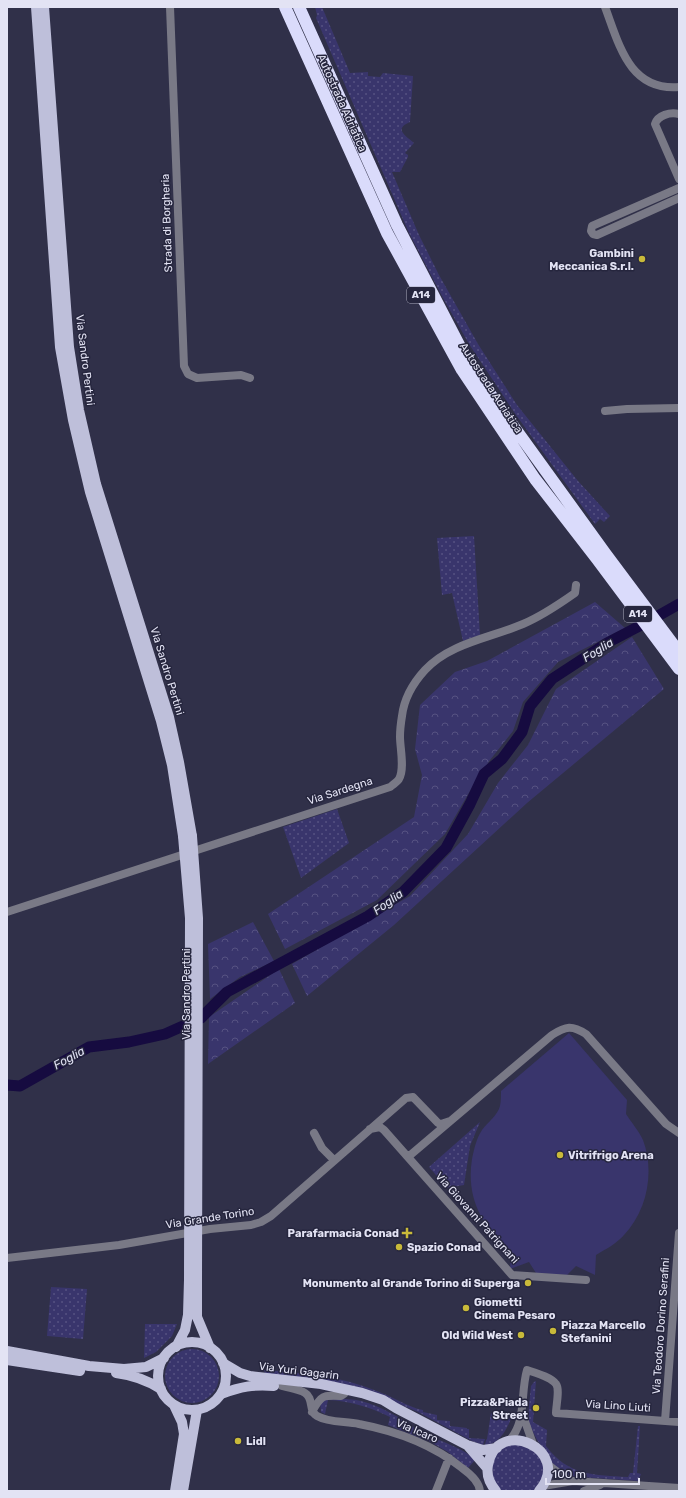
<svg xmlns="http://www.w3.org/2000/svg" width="686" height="1498" font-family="Rubik,sans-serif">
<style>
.grass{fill:url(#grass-dots)}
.forest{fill:url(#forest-crowns)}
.garden{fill:#39356c}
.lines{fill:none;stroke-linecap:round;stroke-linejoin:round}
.river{stroke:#160b40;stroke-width:11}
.minor{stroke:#797986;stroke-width:8}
.major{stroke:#bebfda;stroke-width:10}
.highway{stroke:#dadbfb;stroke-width:12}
.major-bridge{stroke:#bebfda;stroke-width:10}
.poi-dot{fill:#c9ba3a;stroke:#26263e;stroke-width:1.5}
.labels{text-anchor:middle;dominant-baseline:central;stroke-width:3;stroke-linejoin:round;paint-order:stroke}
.shield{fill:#26263e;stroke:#aaaabd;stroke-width:1}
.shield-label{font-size:10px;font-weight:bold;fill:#e3e3f4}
.street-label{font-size:11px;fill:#e3e3f4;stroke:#26263e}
.poi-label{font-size:11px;font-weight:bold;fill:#e3e3f4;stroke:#26263e;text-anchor:end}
.water-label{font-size:12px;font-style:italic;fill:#dfe0f2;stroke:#26263e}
</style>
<defs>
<pattern id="grass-dots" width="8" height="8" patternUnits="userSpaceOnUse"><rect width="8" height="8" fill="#39356c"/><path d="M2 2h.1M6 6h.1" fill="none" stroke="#565282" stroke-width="1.8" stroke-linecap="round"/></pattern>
<pattern id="forest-crowns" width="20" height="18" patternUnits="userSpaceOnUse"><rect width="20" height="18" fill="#39356c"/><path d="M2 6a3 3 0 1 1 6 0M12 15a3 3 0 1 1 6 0" fill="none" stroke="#565282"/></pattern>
</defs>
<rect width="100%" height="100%" fill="#303049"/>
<path class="grass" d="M315,7H322L350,73L368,72V76L380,77L383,73L413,76L410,122C393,129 406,136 414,143L405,153L408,155V157L400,172H392L419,235L439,275L478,344L517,405L578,481L610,516L604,522L600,519L595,524L516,415L469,344L443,298L409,233L316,18L317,15Z
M474,536L480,635L463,641L452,593L442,595L437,538Z
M337,809L349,843L301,878L283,827Z
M480,1122L470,1146L464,1185L447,1188L429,1167Z
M51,1287L87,1289L83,1339L47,1336Z
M145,1324H177L172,1336L156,1352L144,1358Z
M165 1376a27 27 0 1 1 54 0a27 27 0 1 1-54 0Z
M264,1370C298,1373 331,1375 363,1386C374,1390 386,1394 397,1400C406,1404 413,1408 423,1410V1412L437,1415V1420L450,1421V1426L467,1428V1429H469V1438L485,1439L483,1445L472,1441L418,1412L375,1394L266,1375Z
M536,1381L533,1422L547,1430L546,1446C568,1476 595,1475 628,1477L630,1473H633L638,1426H640L637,1473L641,1474L638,1481L568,1476L553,1465L549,1456L537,1440L529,1424L528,1417L531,1386L534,1382Z
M335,1398C344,1399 353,1399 361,1401C381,1406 401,1418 417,1430L416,1432L428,1439V1441L388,1425L390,1417C370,1407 350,1401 328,1400L325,1414L321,1412L320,1401Z
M491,1413L512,1416C507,1429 500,1444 485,1445L486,1440L487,1439Z
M432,1437C447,1444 463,1448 475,1460L468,1468L448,1452L429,1441Z
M517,1444L537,1452L543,1465V1478L533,1491H502C489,1480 488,1456 505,1447C508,1445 513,1445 517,1444Z"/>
<path class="forest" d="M595,602L625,628L558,662L523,702L513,731L490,760L474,784L445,834L377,900L285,949L268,914L414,817L422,775L415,749L420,705L455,672L487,661Z
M632,637L664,689L527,803L394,925L307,996L292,964L410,896L468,834L498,783L528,745L556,689Z
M253,922L274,961L240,977L210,999L208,944Z
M279,969L295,1003L208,1064L209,1017Z"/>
<path class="garden" d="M569,1033L627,1100L626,1114C631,1122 639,1131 643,1140C655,1172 647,1211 624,1235C616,1244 606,1249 596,1255L595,1275L576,1266L567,1275L536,1273L529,1262L510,1269L511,1250C481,1227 466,1197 472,1159C474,1150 476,1139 482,1130C487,1123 498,1115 500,1106C501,1101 501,1096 501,1091Z"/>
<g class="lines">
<path class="river" d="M7,1085L20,1086L89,1047L129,1042L165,1034L201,1018L227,992L368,916L403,892L446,848L470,804L484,774L502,759L522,732L530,706L552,679L607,643L649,621L679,604"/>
<path class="minor" d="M170,7L184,366L188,374L197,378L241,375L250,378
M605,7C619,44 629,91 679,87
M679,114C670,112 658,115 655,124L679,179
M679,188L592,226L591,231L593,234L597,235L679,198
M605,411L627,409L679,408
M7,912L390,787C394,784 397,782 399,779C405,769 400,748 400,737C400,730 401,722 402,716C404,699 414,682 425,670C450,643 490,638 523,624C542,616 558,605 575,593L576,585
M370,1129L380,1127L384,1130L512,1275L586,1280
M314,1133L322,1148L334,1160
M408,1157L552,1035C566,1026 572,1025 586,1034L666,1124L679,1133
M7,1258L119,1245L210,1229L251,1225L261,1222L271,1216L406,1098L413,1097L438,1123L441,1124L450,1121
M282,1386C289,1388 299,1389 305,1393C314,1398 308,1411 317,1416C329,1423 346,1421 359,1424C396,1431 432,1444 462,1468C469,1473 479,1481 480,1491
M312,1412C321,1395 323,1395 341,1396L344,1394
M522,1413L533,1444
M665,1421L679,1233
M509,1441C527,1422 520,1394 527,1370C536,1373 551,1377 556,1384C560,1389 556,1406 556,1413L679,1422
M547,1464L564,1477L572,1481
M543,1486L573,1481L679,1488
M436,1491L449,1458
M584,1491L600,1485"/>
<path class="major" d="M36,7L60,347L73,420L90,492L161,721L172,765L183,836
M44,7L69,347L79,410L96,484L169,717L179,762L192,836
M197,1280V1317L210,1348
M158 1376a34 34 0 1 1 68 0a34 34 0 1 1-68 0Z
M176,1347L185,1330L188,1315L189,1280
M7,1351L89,1366L124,1369L146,1367L164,1358
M7,1360L80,1371
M223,1363L240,1373L250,1376L321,1384L362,1393L383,1400L396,1408L467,1445L483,1450L497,1448
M116,1373C132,1375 147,1380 161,1389
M221,1394C240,1387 254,1384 274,1386
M174,1405L182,1422L184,1434L175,1491
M468,1446L487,1468
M183,1491L197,1410
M496,1491C490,1484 486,1475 488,1465C497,1415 574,1450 539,1491"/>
<path class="highway" d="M285,7L387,233L462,370L535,479L597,559L679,669
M299,7L397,225L470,366L605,553L679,652"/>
<path class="major-bridge" d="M183,836L190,918L189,1280
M192,836L198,918L197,1280"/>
</g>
<g class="poi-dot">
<circle cx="642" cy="259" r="4"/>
<circle cx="560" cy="1155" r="4"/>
<path d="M405 1227h4v4h4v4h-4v4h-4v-4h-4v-4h4z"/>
<circle cx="399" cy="1247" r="4"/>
<circle cx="528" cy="1283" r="4"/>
<circle cx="466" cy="1308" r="4"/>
<circle cx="553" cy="1331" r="4"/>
<circle cx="521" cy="1335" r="4"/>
<circle cx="536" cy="1408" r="4"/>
<circle cx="238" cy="1441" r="4"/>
</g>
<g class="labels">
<g class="shield">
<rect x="407" y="287" width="28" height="16" rx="3"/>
<rect x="624" y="606" width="28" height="16" rx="3"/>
</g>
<g class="shield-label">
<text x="421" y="295">A14</text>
<text x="638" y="614">A14</text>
</g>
<g class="street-label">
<text transform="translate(342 103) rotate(66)">Autostrada Adriatica</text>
<text transform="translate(167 223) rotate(-92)">Strada di Borgheria</text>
<text transform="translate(85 360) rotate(83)">Via Sandro Pertini</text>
<text transform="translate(491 388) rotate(57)">Autostrada Adriatica</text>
<text transform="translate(167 671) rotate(73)">Via Sandro Pertini</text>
<text transform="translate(340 791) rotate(-18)">Via Sardegna</text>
<text transform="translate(186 994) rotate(-90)">Via Sandro Pertini</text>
<text transform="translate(210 1218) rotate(-9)">Via Grande Torino</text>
<text transform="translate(477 1218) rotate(48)">Via Giovanni Patrignani</text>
<text transform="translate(661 1326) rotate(-86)">Via Teodoro Dorino Serafini</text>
<text transform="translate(299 1371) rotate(7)">Via Yuri Gagarin</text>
<text transform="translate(618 1406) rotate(4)">Via Lino Liuti</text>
<text transform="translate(417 1431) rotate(23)">Via Icaro</text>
</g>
<g class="poi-label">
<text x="634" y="253">Gambini<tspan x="634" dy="13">Meccanica S.r.l.</tspan></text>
<text x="568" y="1155" text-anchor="start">Vitrifrigo Arena</text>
<text x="399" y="1233">Parafarmacia Conad</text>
<text x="407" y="1247" text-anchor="start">Spazio Conad</text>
<text x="520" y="1283">Monumento al Grande Torino di Superga</text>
<text x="474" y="1302" text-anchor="start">Giometti<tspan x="474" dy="13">Cinema Pesaro</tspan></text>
<text x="561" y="1325" text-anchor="start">Piazza Marcello<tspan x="561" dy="13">Stefanini</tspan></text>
<text x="513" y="1335">Old Wild West</text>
<text x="528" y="1402">Pizza&amp;Piada<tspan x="528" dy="13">Street</tspan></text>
<text x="246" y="1441" text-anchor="start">Lidl</text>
</g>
<g class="water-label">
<text transform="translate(598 650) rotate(-32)">Foglia</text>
<text transform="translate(388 902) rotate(-36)">Foglia</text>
<text transform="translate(69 1058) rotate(-29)">Foglia</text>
</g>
</g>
<rect width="686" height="1498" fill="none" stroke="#e3e3f4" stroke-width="16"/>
<path d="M546 1478v6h93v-6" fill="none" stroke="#e3e3f4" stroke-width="2"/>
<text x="552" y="1478" font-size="12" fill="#e3e3f4" stroke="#26263e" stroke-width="3" paint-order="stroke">100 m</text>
</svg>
